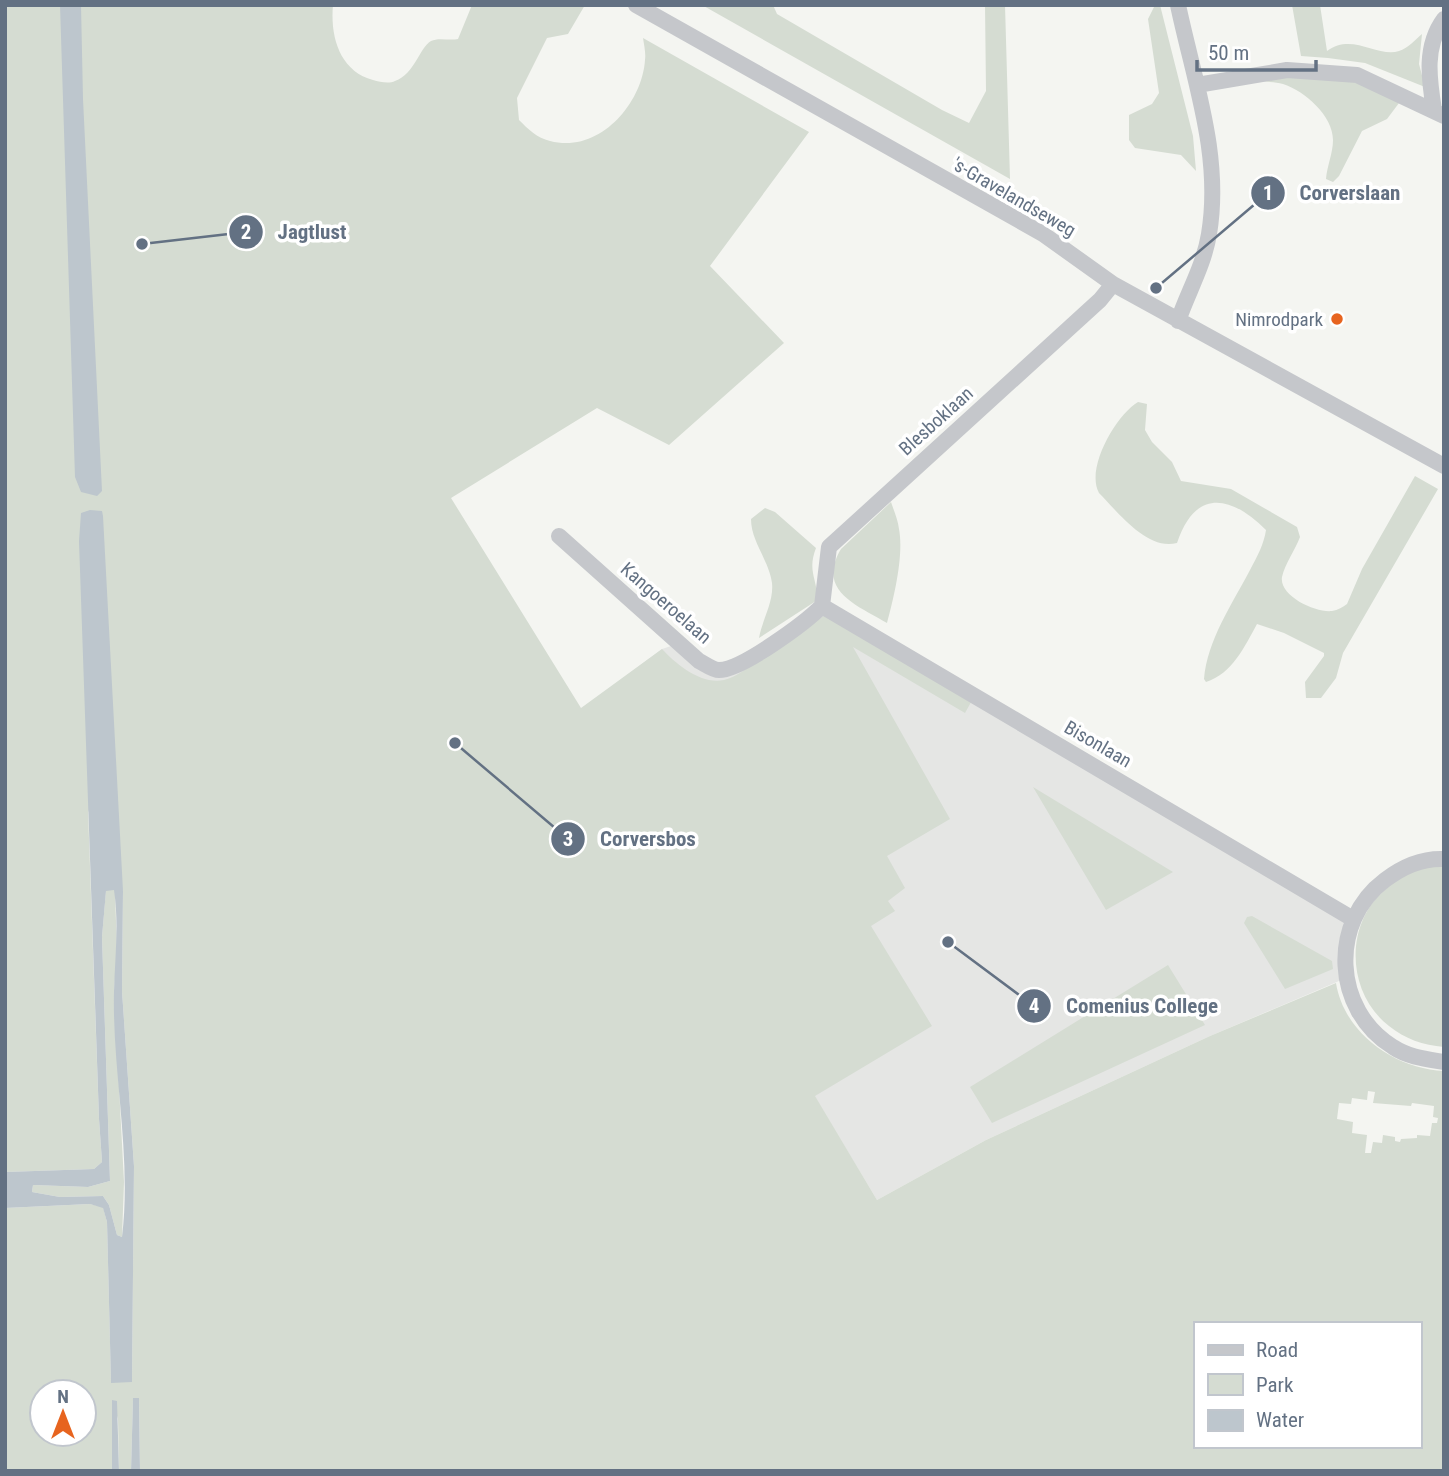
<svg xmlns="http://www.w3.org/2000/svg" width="1449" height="1476" font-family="'Roboto Condensed',sans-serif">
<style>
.built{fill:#e5e6e4}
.green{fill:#d5dcd2;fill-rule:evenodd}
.water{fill:#bdc6cd;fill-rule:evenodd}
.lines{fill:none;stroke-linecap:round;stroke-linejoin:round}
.minor{stroke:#c5c7cb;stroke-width:16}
.poi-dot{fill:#e7641f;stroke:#fff;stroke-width:2.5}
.labels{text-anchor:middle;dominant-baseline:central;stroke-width:7;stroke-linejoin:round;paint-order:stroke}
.street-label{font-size:19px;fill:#637183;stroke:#fff}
.poi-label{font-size:19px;fill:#637183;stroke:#fff;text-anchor:end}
.leader{fill:none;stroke:#637183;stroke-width:2.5}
.callout-dot{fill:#637183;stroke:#fff;stroke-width:2.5}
.mark-label{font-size:21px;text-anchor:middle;font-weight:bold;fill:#fff}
.callout-label{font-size:21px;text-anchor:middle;font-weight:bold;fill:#637183;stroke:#fff;stroke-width:7;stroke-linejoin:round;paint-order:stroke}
</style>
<rect width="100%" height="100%" fill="#f4f5f1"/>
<path class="built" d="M822,606L1353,919L1346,978L1210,1036L986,1140L877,1200L581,709L662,649L680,643L717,670Z"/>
<path class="green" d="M5,5H333C330,37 340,71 373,80C380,82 389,84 395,81C415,74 419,48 431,41C439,37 449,41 458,39L472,5H585L568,34L547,38L517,98L519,120C528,129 537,138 550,141C599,154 642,104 645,60C646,53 644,45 643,38L809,132L710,266L784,343L669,445L597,408L451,498L581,708L662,649C676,664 701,685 724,680C737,677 750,666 761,658C783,644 804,630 825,615L975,695L965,713L853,647L950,819L887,856L905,888L888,901L895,911L871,926L932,1026L815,1096L877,1200L986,1140L1210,1036L1336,983C1344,1033 1395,1069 1444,1071V1471H140L139,1399H133L131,1471H119L118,1419L112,1400V1471H5V1208L90,1204L103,1207L107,1222L111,1382L132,1381L134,1166L122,991L123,891L88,810L99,1119L102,1162L94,1169L5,1172ZM1368,1091L1375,1092L1373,1103L1411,1106L1412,1103L1434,1106L1433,1117L1438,1118L1437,1123H1432L1430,1136L1417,1135V1138L1401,1139L1400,1142L1395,1141V1137L1383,1135L1382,1143L1373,1142L1371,1153H1365L1367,1135L1352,1133L1353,1122L1337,1119L1339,1103L1351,1104L1352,1098L1367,1100ZM1195,1324H1419V1446H1195ZM42,1392H84V1434H42Z
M702,5H773L777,14L942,110L969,123L986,91L985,5H1005L1010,179Z
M1155,5H1160L1193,136L1196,171L1181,155L1135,148L1129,140V115L1152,104L1159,93L1148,19Z
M1292,5H1320L1327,51C1352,32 1378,58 1399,51C1408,48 1415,40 1422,34L1419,64L1425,87L1365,63L1328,58L1301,56Z
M1299,75L1353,81L1402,99L1387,119L1362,131L1339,176L1333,182L1326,179C1327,166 1333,153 1333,140C1333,116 1305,91 1283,84C1276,82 1268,82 1261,81Z
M1138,402L1147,404L1145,430L1152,442L1172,462L1181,481L1231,489L1297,527L1300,537C1295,550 1285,564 1282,577C1279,596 1316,613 1332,611C1338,610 1343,607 1347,604L1362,569L1415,476L1438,489L1343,653L1336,678L1321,698H1306L1305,682L1324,656V653L1284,633L1257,624C1245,646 1232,674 1206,682L1204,679C1207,641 1232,604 1250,570C1257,557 1264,544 1266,530C1230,494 1195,489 1177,543C1147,551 1118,512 1099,493C1085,468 1117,414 1138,402Z
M891,502C894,511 898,520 899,529C904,555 894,597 887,623C857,605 816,591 841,549Z
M765,508L775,512L816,548C806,573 820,582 816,601L759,638C762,620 774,602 772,583C769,560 751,542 751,519Z
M1033,787L1173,872L1106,910Z
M1444,863V1047C1423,1045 1405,1039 1389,1026C1346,993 1344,923 1386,889C1392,883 1399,875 1407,872C1418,867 1432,866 1444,863Z
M106,890H115L117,952L114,991L124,1182L122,1237L117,1235L109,1205L103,1196L60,1197L32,1192L33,1185L88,1187L110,1181L102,937Z
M1252,916L1332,961L1333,969L1285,989L1244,923L1247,917Z
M1168,965L1205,1025L992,1123L970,1087Z"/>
<path class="water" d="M60,5H81L83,99L102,491L97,496L81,492L75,477Z
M90,510L102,511L103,516L123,891L122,991L134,1166L132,1382L111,1383L107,1222L103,1208L90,1204L5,1208V1172L94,1169L102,1162L99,1119L79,541L81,513ZM114,890C119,923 115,957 114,991C112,1072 132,1156 122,1237L117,1235L109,1205L103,1196L60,1197L32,1192L33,1185L88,1187L110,1181L102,937L106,891Z
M133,1398H139L140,1471H131Z
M112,1400L117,1401L119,1471H112Z"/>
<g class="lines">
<path class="minor" d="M636,5L1043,234L1113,284L1444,466
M1178,5C1194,81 1222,156 1209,234C1204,265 1188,292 1178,321
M1197,85L1287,70L1357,75L1444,116
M1434,110C1429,79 1424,46 1444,19
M559,536L699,661C705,664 713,670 719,670C742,670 806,622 822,606
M822,606L1353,919
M822,606L829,547L1100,300L1113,284
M1444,859C1422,858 1402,867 1385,880C1329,922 1333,1010 1393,1047C1408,1057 1426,1059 1444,1062"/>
</g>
<circle class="poi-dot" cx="1337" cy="319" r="7"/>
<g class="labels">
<g class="street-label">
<text transform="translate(1014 197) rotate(30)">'s-Gravelandseweg</text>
<text transform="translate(936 421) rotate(-42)">Blesboklaan</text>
<text transform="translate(666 603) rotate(41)">Kangoeroelaan</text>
<text transform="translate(1098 744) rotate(30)">Bisonlaan</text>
</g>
<g class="poi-label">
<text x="1323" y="319">Nimrodpark</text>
</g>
</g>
<path class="leader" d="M1156 288L1268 193M142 244L246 232M455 743L568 839M948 942L1034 1006"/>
<g class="callout-dot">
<circle cx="1156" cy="288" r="7"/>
<circle cx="142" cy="244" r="7"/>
<circle cx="455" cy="743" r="7"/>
<circle cx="948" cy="942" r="7"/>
<circle cx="1268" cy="193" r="18"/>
<circle cx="246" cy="232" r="18"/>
<circle cx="568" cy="839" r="18"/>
<circle cx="1034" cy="1006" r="18"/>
</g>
<g class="mark-label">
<text x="1268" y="200">1</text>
<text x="246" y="239">2</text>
<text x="568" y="846">3</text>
<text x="1034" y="1013">4</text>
</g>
<g class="callout-label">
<text x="1350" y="200">Corverslaan</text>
<text x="312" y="239">Jagtlust</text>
<text x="648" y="846">Corversbos</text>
<text x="1142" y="1013">Comenius College</text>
</g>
<rect width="1449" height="1476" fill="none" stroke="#637183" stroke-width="14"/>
<rect x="1194" y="1322" width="228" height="126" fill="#ffffff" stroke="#c1c6cd" stroke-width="2"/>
<rect x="1208" y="1345" width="35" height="10" fill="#c5c7cb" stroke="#c1c6cd" stroke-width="2"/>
<text x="1256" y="1357" font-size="21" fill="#637183">Road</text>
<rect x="1208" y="1374" width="35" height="21" fill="#d5dcd2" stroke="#c1c6cd" stroke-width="2"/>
<text x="1256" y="1392" font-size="21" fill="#637183">Park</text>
<rect x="1208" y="1410" width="35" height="21" fill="#bdc6cd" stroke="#c1c6cd" stroke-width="2"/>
<text x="1256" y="1427" font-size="21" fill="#637183">Water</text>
<g transform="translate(63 1413)"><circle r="33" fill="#ffffff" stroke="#c1c6cd" stroke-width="2"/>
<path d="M0-5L12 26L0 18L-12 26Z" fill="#e7641f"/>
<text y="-10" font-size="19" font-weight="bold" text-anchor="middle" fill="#637183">N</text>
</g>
<path d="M1197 60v10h119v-10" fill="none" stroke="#637183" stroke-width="3.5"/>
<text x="1208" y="60" font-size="21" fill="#637183" stroke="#ffffff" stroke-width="5" paint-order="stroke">50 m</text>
</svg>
